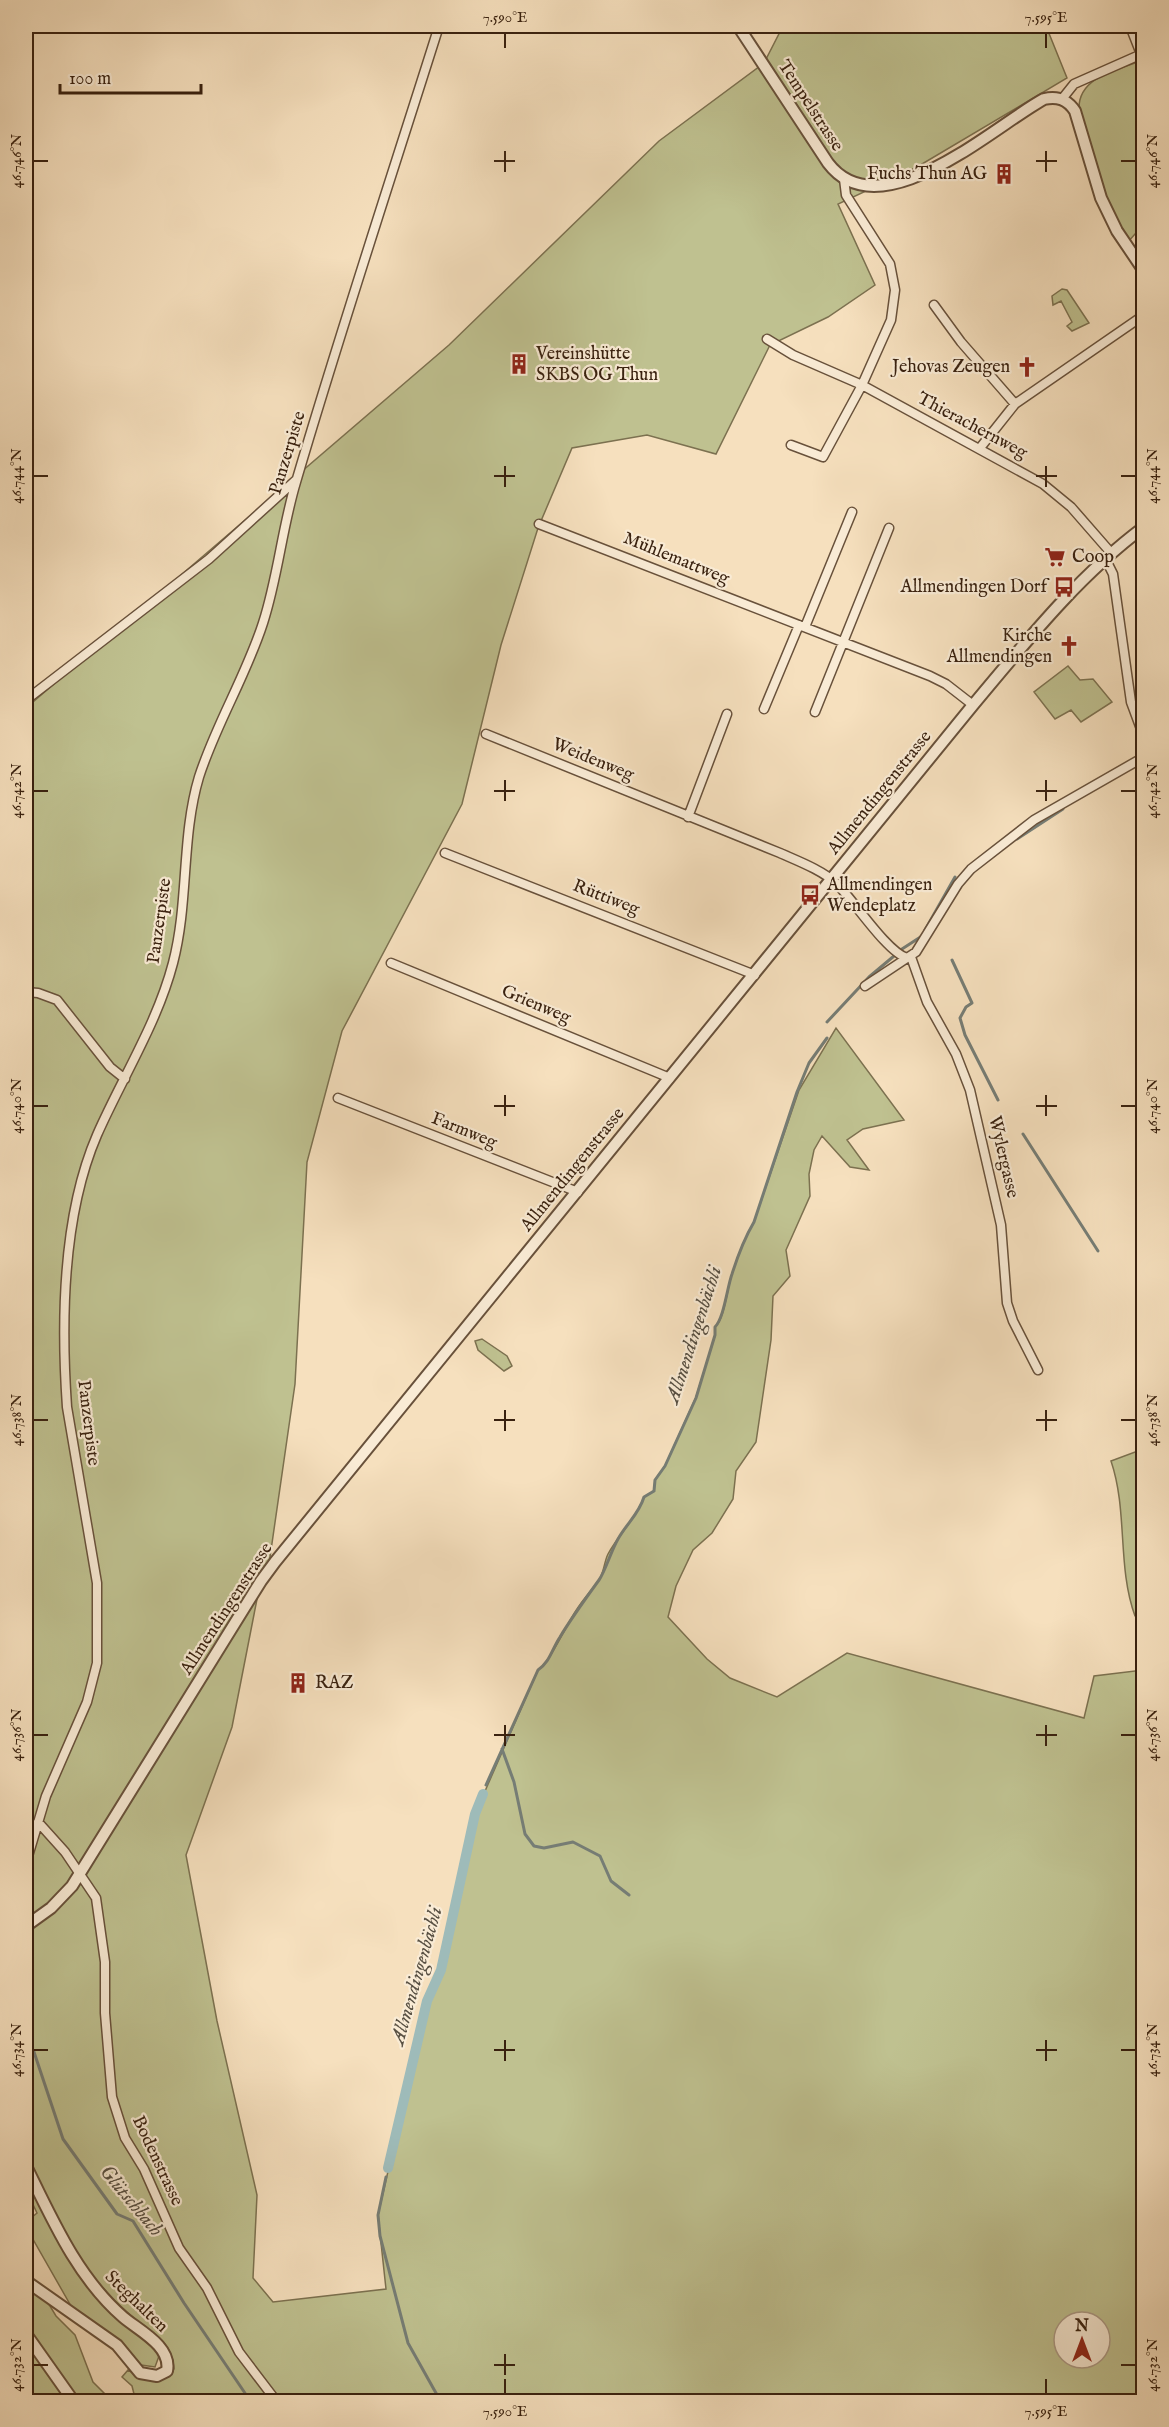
<svg xmlns="http://www.w3.org/2000/svg" width="1169" height="2427" font-family="'IM FELL English',serif">
<style>
.green{fill:#bfc190;stroke:#7c7150;stroke-width:1.5;fill-rule:evenodd}
.lines{fill:none;stroke-linecap:round;stroke-linejoin:round}
.stream{stroke:#767d75;stroke-width:3}
.canal{stroke:#9ebbb9;stroke-width:10}
.minor-casing{stroke:#68513b;stroke-width:11}
.tertiary-casing{stroke:#68513b;stroke-width:14}
.minor{stroke:#f9ebd5;stroke-width:8}
.tertiary{stroke:#f9ebd5;stroke-width:10}
.ticks{fill:none;stroke:#39210f;stroke-width:2}
.labels{text-anchor:middle;dominant-baseline:central;stroke-width:4.5;stroke-linejoin:round;paint-order:stroke}
.street-label{font-size:18px;fill:#39210f;stroke:#f9ebd5}
.poi-label{font-size:18px;fill:#39210f;stroke:#f9ebd5;text-anchor:end}
.water-label{font-size:20px;font-style:italic;fill:#574f42;stroke:#f9ebd5}
.neatline{fill:none;stroke:#39210f;stroke-width:2}
.ticks-label{font-size:15px;text-anchor:middle;fill:#39210f}
</style>
<rect width="100%" height="100%" fill="#f6e0be"/>
<filter id="stains"><feTurbulence type="fractalNoise" baseFrequency=".00333" numOctaves="4"/><feColorMatrix values="0 0 0 0 .2 0 0 0 0 .09 0 0 0 0 .02 0 0 0 .5 -.17"/></filter>
<radialGradient id="worn" r=".72"><stop offset=".6" stop-color="#630" stop-opacity="0"/><stop offset="1" stop-color="#630" stop-opacity=".3"/></radialGradient>
<path class="green" d="M783,26H1046L1067,78L917,167L838,204L875,285L828,317L770,345L716,454L647,435L572,448L538,528L501,645L462,804L342,1031L307,1162L295,1384L269,1564L258,1594L232,1727L186,1855L217,2021L257,2195L253,2278L273,2302L386,2289L378,2215L427,2001L441,1970L475,1814L538,1670C551,1661 566,1625 577,1609C583,1599 592,1590 599,1580C604,1573 604,1562 608,1554C619,1534 638,1516 644,1497L654,1491L655,1480L665,1466L696,1397L715,1336V1327C725,1318 727,1288 732,1274C738,1255 744,1239 754,1222L799,1090L836,1028L904,1120L863,1129L847,1140L869,1170L850,1167L822,1136L814,1150L809,1174L810,1196L786,1250L790,1276L773,1296L771,1340L756,1442L736,1471L733,1499L712,1533L693,1550L676,1586L668,1617L707,1659L730,1678L777,1697L847,1653L1084,1718L1094,1676L1143,1670V2401L136,2402L132,2386L122,2377L128,2370C147,2382 156,2382 174,2369C172,2341 153,2334 134,2318C123,2309 113,2299 104,2289C69,2253 46,2200 26,2154V708L449,345L659,141L764,63ZM1064,2322H1100V2358H1064Z
M1143,60V225L1128,242L1105,196L1079,108C1079,76 1119,70 1143,60Z
M1062,289L1067,290L1089,323L1072,331L1067,326L1072,322L1061,301L1053,305L1052,296Z
M1068,666L1080,680L1093,679L1112,702L1081,722L1071,710L1055,719L1034,692Z
M482,1339L507,1356L512,1366L504,1371L478,1350L475,1341Z
M1143,1449L1144,1618H1142L1135,1616C1117,1567 1128,1511 1111,1461Z
M26,2175L71,2259L157,2350L159,2356L155,2367L141,2365L119,2340L71,2306L26,2227V2222L37,2213L28,2194L26,2195Z
M26,2286L47,2301L56,2316L75,2335L93,2382L112,2401H90L75,2396L26,2326Z
M26,2339L70,2401H26Z"/>
<g class="lines">
<path class="stream" d="M1017,839L1063,809
M925,930L955,877
M902,949L922,936
M952,960L972,1003L966,1007L960,1018L965,1035L998,1100
M827,1022L869,977L894,956
M1023,1134L1098,1251
M502,1749L514,1782L525,1834L534,1846L544,1848L573,1842L600,1856L611,1881L629,1895
M486,1785L538,1670C550,1662 552,1649 560,1637C572,1617 586,1598 599,1580C605,1572 611,1551 618,1539C627,1523 639,1514 644,1497L654,1491L655,1480L665,1466L696,1398L715,1335V1327C724,1318 727,1288 732,1274C738,1255 744,1239 754,1222L797,1092L809,1063L827,1038
M26,2042L34,2052L63,2139L117,2214L133,2221L184,2303L251,2402
M386,2177L378,2215L380,2236L408,2343L441,2402"/>
<path class="canal" d="M388,2168L427,2001L441,1970L475,1814L483,1794"/>
<g class="minor-casing">
<path id="minor" d="M1130,26L1141,54
M1062,99L1074,84L1144,53
M844,179L846,195L890,264L895,290L891,320L862,385L1043,484L1071,507L1112,554
M934,305L961,342L1015,404
M767,339L793,355L862,385L823,457L791,445
M980,448L1015,404L1144,315
M539,524L930,676L946,684L973,705
M1106,560L1113,574L1131,702L1144,737
M805,627L852,512
M26,700L209,559L296,480
M764,709L799,625
M815,712L889,528
M486,734L780,853C798,861 822,870 837,884C854,901 887,952 907,958
M688,817L727,714
M445,853L755,975
M911,957L927,1002L956,1054L970,1090L1001,1225L1007,1303L1013,1321L1038,1370
M391,963L670,1078
M865,986L916,952L958,884L971,869L1034,820L1144,757
M26,992L38,993L57,1000L110,1067L125,1079
M338,1098L578,1192
M38,1822L65,1852L96,1898L105,1962V2013L112,2097L125,2138L144,2169L179,2248L207,2288L239,2352L277,2402
M26,1863L46,1796L87,1702L97,1663V1583L67,1407C61,1321 62,1216 97,1135C122,1078 157,1024 173,963C189,902 181,837 199,777C216,724 246,676 263,623C278,577 282,528 296,482C341,329 391,178 439,26"/>
</g>
<g class="tertiary-casing">
<path id="tertiary" d="M738,26L828,163C880,232 994,126 1044,99C1057,96 1067,99 1075,111L1101,198L1117,231L1144,271
M26,1926L51,1908L72,1886L261,1581L275,1562L973,705C1025,643 1078,576 1144,527
M26,2166C52,2219 77,2277 123,2317C138,2330 172,2346 167,2371L157,2376L140,2373L117,2345L26,2281
M26,2334L74,2402"/>
</g>
<use href="#minor" class="minor"/>
<use href="#tertiary" class="tertiary"/>
</g>
<path class="ticks" d="M505,33V48M1046,33V48M505,151V172M1046,151V172M33,161H48M494,161H515M1036,161H1057M1121,161H1136M505,466V487M1046,466V487M33,476H48M494,476H515M1036,476H1057M1121,476H1136M505,780V801M1046,780V801M33,791H48M494,791H515M1036,791H1057M1121,791H1136M505,1095V1116M1046,1095V1116M33,1106H48M494,1106H515M1036,1106H1057M1121,1106H1136M505,1410V1431M1046,1410V1431M33,1420H48M494,1420H515M1036,1420H1057M1121,1420H1136M505,1725V1746M1046,1725V1746M33,1735H48M494,1735H515M1036,1735H1057M1121,1735H1136M505,2040V2061M1046,2040V2061M33,2050H48M494,2050H515M1036,2050H1057M1121,2050H1136M505,2354V2375M33,2365H48M494,2365H515M1121,2365H1136M505,2379V2394M1046,2379V2394"/>
<defs>
<g id="building-bare" transform="scale(1.62)"><path d="M-4-6H4V6H1V3H-1V6H-4ZM-2.5-4.3h1.7v1.8h-1.7ZM.8-4.3h1.7v1.8H.8ZM-2.5-1h1.7V.8h-1.7ZM.8-1h1.7V.8H.8Z" fill="#8f2418" stroke="#f9ebd5" stroke-width="2.5" paint-order="stroke"/></g>
<g id="church-bare" transform="scale(1.62)"><path d="M-1.2-6h2.4v3.5h3.3v2.4h-3.3V6h-2.4V-.1h-3.3v-2.4h3.3Z" fill="#8f2418" stroke="#f9ebd5" stroke-width="2.5" paint-order="stroke"/></g>
<g id="supermarket-bare" transform="scale(1.62)"><path d="M-6-5.5h2.5l.6 2H6L4.5 2H-2.5L-4.4-4H-6ZM-1.5 3.2a1.3 1.3 0 1 0 .1 0ZM3 3.2a1.3 1.3 0 1 0 .1 0Z" fill="#8f2418" stroke="#f9ebd5" stroke-width="2.5" paint-order="stroke"/></g>
<g id="bus-bare" transform="scale(1.62)"><path d="M-5-6H5V4H4V6H2V4H-2V6H-4V4H-5ZM-3.5-4V0h7V-4ZM-3.5 1.2v1.5H-2V1.2ZM2 1.2v1.5H3.5V1.2Z" fill="#8f2418" stroke="#f9ebd5" stroke-width="2.5" paint-order="stroke"/></g>
</defs>
<g fill-rule="evenodd">
<use href="#building-bare" x="1004" y="174"/>
<use href="#building-bare" x="519" y="364"/>
<use href="#church-bare" x="1027" y="367"/>
<use href="#supermarket-bare" x="1055" y="557"/>
<use href="#bus-bare" x="1064" y="587"/>
<use href="#church-bare" x="1069" y="646"/>
<use href="#bus-bare" x="810" y="895"/>
<use href="#building-bare" x="298" y="1683"/>
</g>
<g class="labels">
<g class="street-label">
<text transform="translate(810 106) rotate(57)">Tempelstrasse</text>
<text transform="translate(972 426) rotate(28)">Thierachernweg</text>
<text transform="translate(288 453) rotate(-73)">Panzerpiste</text>
<text transform="translate(676 559) rotate(22)">Mühlemattweg</text>
<text transform="translate(593 760) rotate(22)">Weidenweg</text>
<text transform="translate(880 793) rotate(-51)">Allmendingenstrasse</text>
<text transform="translate(606 898) rotate(21)">Rüttiweg</text>
<text transform="translate(160 921) rotate(-82)">Panzerpiste</text>
<text transform="translate(536 1005) rotate(23)">Grienweg</text>
<text transform="translate(464 1131) rotate(22)">Farmweg</text>
<text transform="translate(1003 1157) rotate(77)">Wylergasse</text>
<text transform="translate(573 1170) rotate(-51)">Allmendingenstrasse</text>
<text transform="translate(88 1423) rotate(83)">Panzerpiste</text>
<text transform="translate(227 1609) rotate(-57)">Allmendingenstrasse</text>
<text transform="translate(157 2161) rotate(65)">Bodenstrasse</text>
<text transform="translate(136 2302) rotate(44)">Steghalten</text>
</g>
<g class="poi-label">
<text x="987" y="174">Fuchs Thun AG</text>
<text x="536" y="354" text-anchor="start">Vereinshütte<tspan x="536" dy="21">SKBS OG Thun</tspan></text>
<text x="1010" y="367">Jehovas Zeugen</text>
<text x="1072" y="557" text-anchor="start">Coop</text>
<text x="1047" y="587">Allmendingen Dorf</text>
<text x="1052" y="636">Kirche<tspan x="1052" dy="21">Allmendingen</tspan></text>
<text x="827" y="885" text-anchor="start">Allmendingen<tspan x="827" dy="21">Wendeplatz</tspan></text>
<text x="315" y="1683" text-anchor="start">RAZ</text>
</g>
<g class="water-label">
<text transform="translate(694 1335) rotate(-72)">Allmendingenbächli</text>
<text transform="translate(417 1976) rotate(-74)">Allmendingenbächli</text>
<text transform="translate(131 2201) rotate(50)">Glütschbach</text>
</g>
</g>
<rect width="1169" height="2427" fill="none" stroke="#f6e0be" stroke-width="66"/>
<g transform="translate(1082 2340)"><circle r="28" fill="#f9ebd5" stroke="#ac9a86" stroke-width="1.5"/>
<path d="M0-4.5L10 22L0 15L-10 22Z" fill="#8f2418"/>
<text y="-9" font-size="16" font-weight="bold" text-anchor="middle" fill="#39210f">N</text>
</g>
<path d="M60 84v9h141v-9" fill="none" stroke="#39210f" stroke-width="3"/>
<text x="69" y="84" font-size="18" fill="#39210f" stroke="#f9ebd5" stroke-width="4.5" paint-order="stroke">100 m</text>
<rect x="33" y="33" width="1103" height="2361" class="neatline"/>
<g class="ticks-label">
<text x="505" y="22">7.590°E</text>
<text x="1046" y="22">7.595°E</text>
<text transform="translate(16 161) rotate(-90)" y="5">46.746°N</text>
<text transform="translate(1152 161) rotate(-90)" y="5">46.746°N</text>
<text transform="translate(16 476) rotate(-90)" y="5">46.744°N</text>
<text transform="translate(1152 476) rotate(-90)" y="5">46.744°N</text>
<text transform="translate(16 791) rotate(-90)" y="5">46.742°N</text>
<text transform="translate(1152 791) rotate(-90)" y="5">46.742°N</text>
<text transform="translate(16 1106) rotate(-90)" y="5">46.740°N</text>
<text transform="translate(1152 1106) rotate(-90)" y="5">46.740°N</text>
<text transform="translate(16 1420) rotate(-90)" y="5">46.738°N</text>
<text transform="translate(1152 1420) rotate(-90)" y="5">46.738°N</text>
<text transform="translate(16 1735) rotate(-90)" y="5">46.736°N</text>
<text transform="translate(1152 1735) rotate(-90)" y="5">46.736°N</text>
<text transform="translate(16 2050) rotate(-90)" y="5">46.734°N</text>
<text transform="translate(1152 2050) rotate(-90)" y="5">46.734°N</text>
<text transform="translate(16 2365) rotate(-90)" y="5">46.732°N</text>
<text transform="translate(1152 2365) rotate(-90)" y="5">46.732°N</text>
<text x="505" y="2416">7.590°E</text>
<text x="1046" y="2416">7.595°E</text>
</g>
<rect width="100%" height="100%" filter="url(#stains)"/>
<rect width="100%" height="100%" fill="url(#worn)"/>
</svg>
